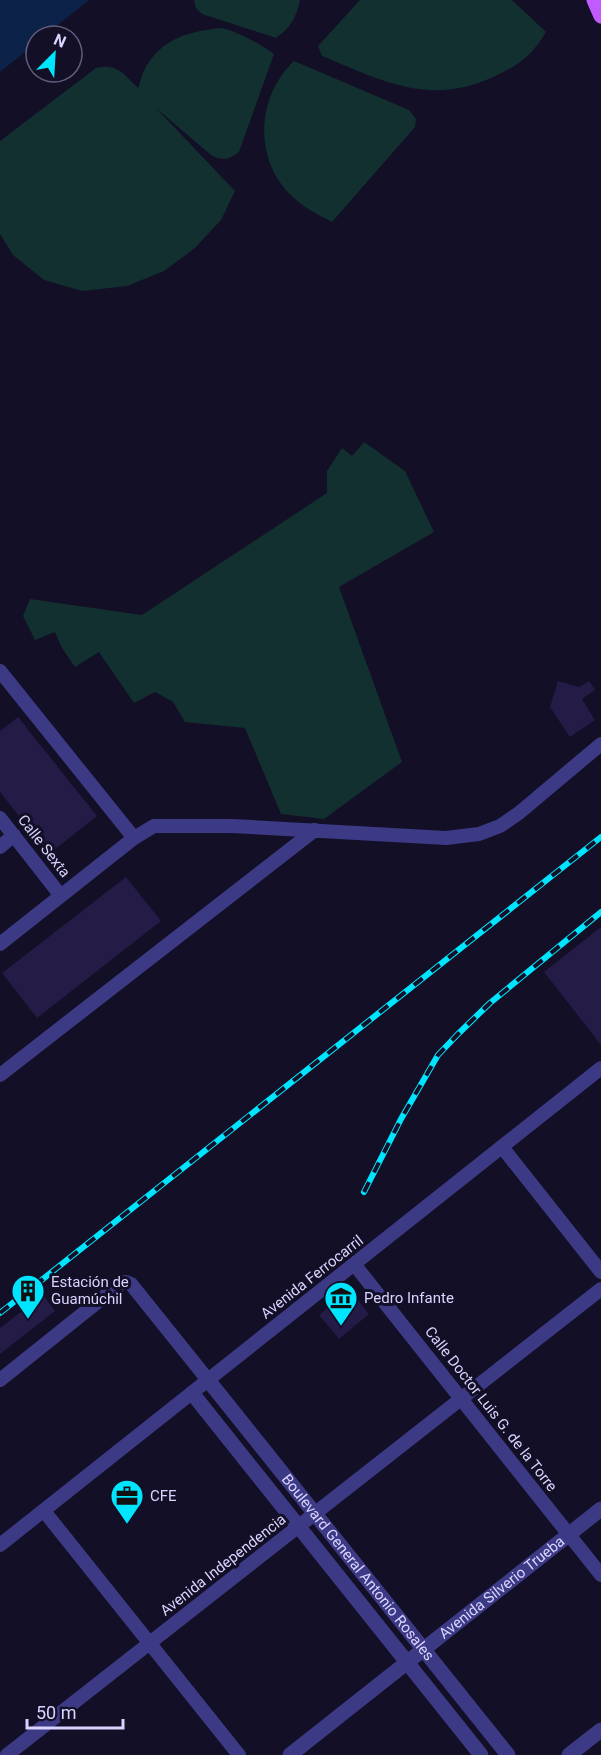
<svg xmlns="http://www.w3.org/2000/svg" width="601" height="1755" font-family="Roboto,sans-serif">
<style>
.green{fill:#12302f}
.water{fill:#0c2248}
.building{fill:#241b47}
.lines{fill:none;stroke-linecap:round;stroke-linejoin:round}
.minor{stroke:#3d3a85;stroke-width:14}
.tertiary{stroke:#3d3a85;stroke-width:15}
.primary{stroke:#c25bff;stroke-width:15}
.rail-casing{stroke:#00e5ff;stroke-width:6}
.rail{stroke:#130f26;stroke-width:4;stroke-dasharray:11;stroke-linecap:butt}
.labels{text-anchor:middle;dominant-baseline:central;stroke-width:6;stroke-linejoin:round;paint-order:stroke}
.street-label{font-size:15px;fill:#d9d4ff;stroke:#130f26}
.poi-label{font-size:15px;fill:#d9d4ff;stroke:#130f26;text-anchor:start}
</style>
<rect width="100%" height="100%" fill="#130f26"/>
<path class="green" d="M194,0H300C296,18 291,27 276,38L202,14L196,8Z
M360,0H512L546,32C530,58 519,65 491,78C428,106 380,80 322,56L318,46Z
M223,28C242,34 257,42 274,54L239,152C228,160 222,161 211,155L156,108L235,191L221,220L195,248L164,271L127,286L82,291L44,280L13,255L0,234V141L96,68C118,63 124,75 138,88C140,83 141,76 144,71C160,38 190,31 223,28Z
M294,61L409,110L416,119L415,127L332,222C319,215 304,208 293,197C253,161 256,97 294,61Z
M364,442L405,471L434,532L339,587L402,762L324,819L281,814L245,728L185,722L173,702L155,692L134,703L99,652L75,667L62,648L55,632L35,640L23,616L30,599L142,615L327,493V471L342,448L352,456Z"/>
<path class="water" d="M0,0H89L44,36H36V43L0,72Z"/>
<path class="building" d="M558,681L579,687L589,681L595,690L582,699L595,720L570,737L550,707Z
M18,717L97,816L49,854L0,792V731Z
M126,877L161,921L37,1018L2,973Z
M601,927V1045L544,972Z
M43,1295L55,1311L0,1354V1328Z
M354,1295L369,1314L339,1339L319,1315L332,1304L336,1309Z"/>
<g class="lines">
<path class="minor" d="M0,671L134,838
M0,818L61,896
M0,847L14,835
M0,944L134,838L154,826H232L446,838L479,834L500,826L519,813L601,744
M0,1075L315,830
M502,1147L601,1272
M354,1264L601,1575
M0,1380L120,1284L126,1282L131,1284L208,1380
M44,1511L239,1755
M0,1545L601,1068
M7,1755L601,1289"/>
<g class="tertiary">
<path id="s1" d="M208,1380L508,1755"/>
<path d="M192,1393L481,1755"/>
<path id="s2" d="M290,1755L601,1509"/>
<path d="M569,1755L601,1730"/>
</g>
<path class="primary" d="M594,0L601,16"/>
<g class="rail-casing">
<path id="rail" d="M364,1192L401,1119L438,1055L458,1034L490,1003L601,912
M0,1313L601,837"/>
</g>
<use href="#rail" class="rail"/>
</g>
<defs>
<g id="building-pin" transform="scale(1.725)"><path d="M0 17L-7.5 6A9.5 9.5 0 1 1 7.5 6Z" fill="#00e5ff" stroke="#130f26"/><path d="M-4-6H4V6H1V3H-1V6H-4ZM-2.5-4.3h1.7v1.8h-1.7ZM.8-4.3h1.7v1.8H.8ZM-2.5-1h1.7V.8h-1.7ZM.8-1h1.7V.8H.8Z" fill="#111"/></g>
<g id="museum-pin" transform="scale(1.725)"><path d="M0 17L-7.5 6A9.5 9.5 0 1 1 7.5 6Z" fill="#00e5ff" stroke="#130f26"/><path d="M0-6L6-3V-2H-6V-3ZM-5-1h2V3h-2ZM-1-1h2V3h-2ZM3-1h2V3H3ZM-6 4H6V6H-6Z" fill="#111"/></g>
<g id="office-pin" transform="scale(1.725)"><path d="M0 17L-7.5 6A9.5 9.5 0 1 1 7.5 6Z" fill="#00e5ff" stroke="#130f26"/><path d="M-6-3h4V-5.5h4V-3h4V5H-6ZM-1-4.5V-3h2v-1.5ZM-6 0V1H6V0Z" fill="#111"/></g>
</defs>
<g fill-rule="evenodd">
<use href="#building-pin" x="28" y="1291"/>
<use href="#museum-pin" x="341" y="1298"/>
<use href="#office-pin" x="127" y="1496"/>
</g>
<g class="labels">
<g class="street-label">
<text transform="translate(44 846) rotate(52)">Calle Sexta</text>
<text transform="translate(312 1277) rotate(-38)">Avenida Ferrocarril</text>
<text transform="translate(491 1409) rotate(52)">Calle Doctor Luis G. de la Torre</text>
<text transform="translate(223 1565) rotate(-38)">Avenida Independencia</text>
<text stroke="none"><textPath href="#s1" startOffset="240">Boulevard General Antonio Rosales</textPath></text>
<text stroke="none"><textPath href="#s2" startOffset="270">Avenida Silverio Trueba</textPath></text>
</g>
<g class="poi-label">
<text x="51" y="1282">Estación de<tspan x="51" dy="17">Guamúchil</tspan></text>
<text x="364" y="1298">Pedro Infante</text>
<text x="150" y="1496">CFE</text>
</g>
</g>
<g transform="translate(54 54) rotate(24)"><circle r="28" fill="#130f26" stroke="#625e7d" stroke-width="1.5"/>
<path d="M0-4.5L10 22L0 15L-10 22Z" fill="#00e5ff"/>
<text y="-9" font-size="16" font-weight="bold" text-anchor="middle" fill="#d9d4ff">N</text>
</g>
<path d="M27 1719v9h96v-9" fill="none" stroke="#d9d4ff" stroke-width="3"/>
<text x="36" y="1719" font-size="18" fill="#d9d4ff" stroke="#130f26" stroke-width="4.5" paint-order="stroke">50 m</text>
</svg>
